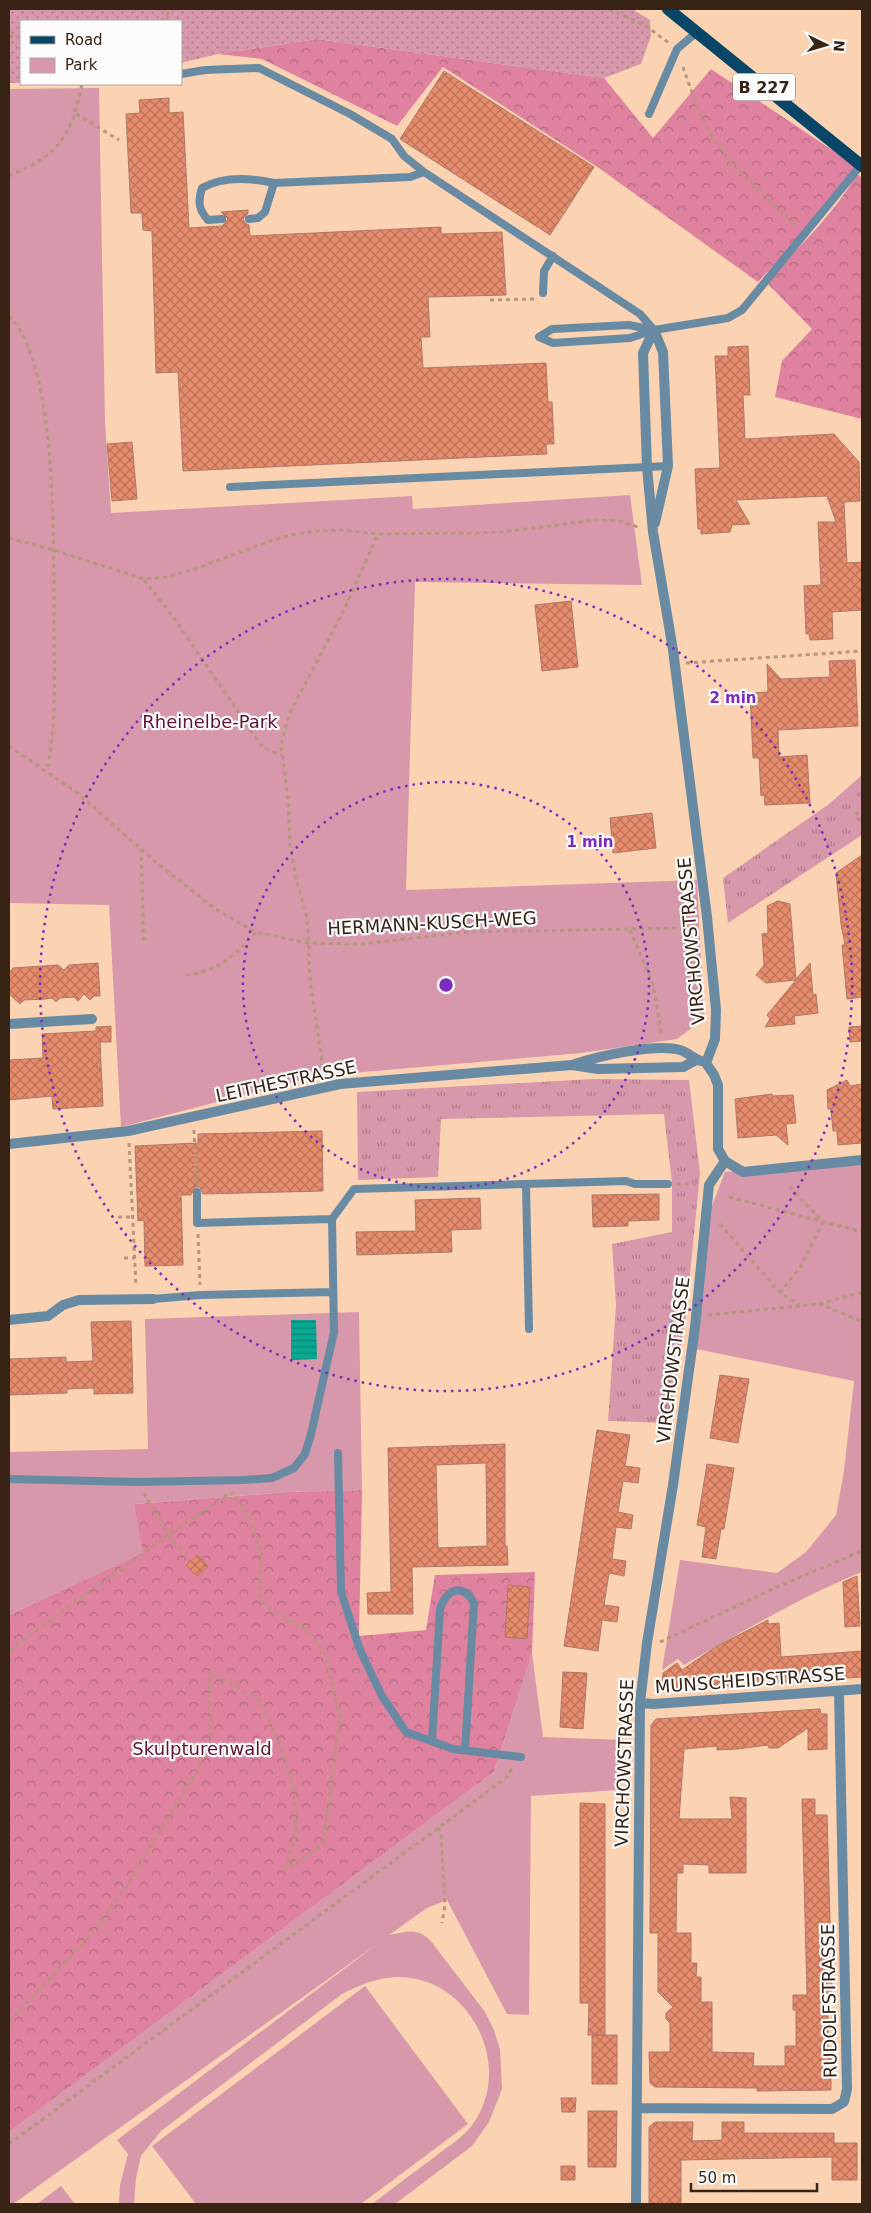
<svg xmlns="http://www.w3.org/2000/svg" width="871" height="2213" font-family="'DejaVu Sans',sans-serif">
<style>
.grass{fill:url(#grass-tufts)}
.forest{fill:url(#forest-crowns)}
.park{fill:#d698aa}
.garden{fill:url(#garden-dots)}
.water{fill:url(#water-rules)}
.building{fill:url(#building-cross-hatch);stroke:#b07864;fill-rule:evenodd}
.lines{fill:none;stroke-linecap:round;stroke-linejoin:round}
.path{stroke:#b6967c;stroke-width:3;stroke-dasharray:4 4;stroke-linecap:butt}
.lane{stroke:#688aa2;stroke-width:8}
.street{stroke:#688aa2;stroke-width:10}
.primary{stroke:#094566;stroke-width:12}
.ring{fill:none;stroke:#7b2cbf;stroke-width:2.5;stroke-dasharray:2.5 5}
.labels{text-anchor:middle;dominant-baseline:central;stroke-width:4.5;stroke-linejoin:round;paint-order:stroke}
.shield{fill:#fcfcfc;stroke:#72655a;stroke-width:1}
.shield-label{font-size:16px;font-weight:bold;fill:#372415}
.park-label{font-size:18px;fill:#631134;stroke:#fcfcfc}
.street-label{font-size:18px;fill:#372415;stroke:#fcfcfc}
.centre{fill:#7b2cbf;stroke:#fcfcfc;stroke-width:2.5}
.ring-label{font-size:15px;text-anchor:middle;font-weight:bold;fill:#7b2cbf;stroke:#fcfcfc;stroke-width:4.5;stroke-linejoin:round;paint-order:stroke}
</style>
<defs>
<pattern id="grass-tufts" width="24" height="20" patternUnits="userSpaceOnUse" patternTransform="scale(1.25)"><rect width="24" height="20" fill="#d698aa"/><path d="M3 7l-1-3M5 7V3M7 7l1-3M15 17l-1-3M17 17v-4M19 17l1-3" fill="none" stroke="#ae7c89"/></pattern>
<pattern id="forest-crowns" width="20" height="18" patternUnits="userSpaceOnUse" patternTransform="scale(1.25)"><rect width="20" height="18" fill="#de829f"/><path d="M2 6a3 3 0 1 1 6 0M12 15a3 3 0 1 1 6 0" fill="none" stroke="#b56a80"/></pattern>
<pattern id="garden-dots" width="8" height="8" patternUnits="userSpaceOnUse" patternTransform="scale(1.25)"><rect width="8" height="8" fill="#d698aa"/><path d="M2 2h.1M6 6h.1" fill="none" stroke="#ae7c89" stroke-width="1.8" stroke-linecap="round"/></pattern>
<pattern id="water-rules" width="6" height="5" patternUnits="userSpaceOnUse" patternTransform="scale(1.25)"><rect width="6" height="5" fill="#08a893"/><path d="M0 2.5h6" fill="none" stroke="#0a8977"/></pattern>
<pattern id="building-cross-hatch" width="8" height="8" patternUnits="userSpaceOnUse" patternTransform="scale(1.25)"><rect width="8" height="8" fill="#e68c6d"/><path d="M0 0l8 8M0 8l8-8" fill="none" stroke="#bb7258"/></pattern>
</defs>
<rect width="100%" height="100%" fill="#fbd3b3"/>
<path class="grass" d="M862,775V835L728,923L723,878L829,804Z
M594,1079L689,1080L700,1173L686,1315L668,1423L608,1421L616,1305L612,1244L672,1232V1183L664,1114L441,1119L438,1177L358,1180L357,1092Z"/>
<path class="forest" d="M317,39L604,78L653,138L711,69L856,166L802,235L758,282L596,166L443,67L397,126L262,59L218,54Z
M857,174L862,178V419L775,397L782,361L812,329L766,282C798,248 834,214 857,174Z
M362,1490L359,1636L426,1630L435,1575L535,1572L532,1653L494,1772L9,2132V1615L142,1553L134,1504L288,1492Z"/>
<path class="park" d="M99,88L105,422L111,513L412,496L413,509L630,495L642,585L415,582L406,890L697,880L704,1019L677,1039L581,1053L318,1076L121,1127L109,905L9,903V89Z
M862,1165V1572C800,1597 742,1632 684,1665L678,1659L662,1670L680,1560L777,1573L806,1552L836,1515L844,1471L854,1381L696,1349L708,1216L725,1172Z
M359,1312L362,1490L288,1492L134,1504L143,1553L9,1615V1452L148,1449L145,1319Z
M532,1653L543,1737L622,1740L617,1790L531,1796L529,2015L507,2014L447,1900L427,1908L389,1935C406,1932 416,1927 430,1940L485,2012L494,2030L500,2049L502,2089L489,2122L472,2146L395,2204H372C393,2188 414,2172 436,2156C448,2146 464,2137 473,2124C515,2065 469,1975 396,1977C377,1978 359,1985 342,1994L161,2131L141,2156L136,2178L134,2204H119L120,2185L128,2154L117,2140L380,1942L13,2204H9V2132L494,1772Z
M365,1986L468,2124L361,2204H196L152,2146Z
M61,2186L75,2204H37Z"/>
<path class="garden" d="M9,9H632L650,20L651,36L641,64L604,78L317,39L218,54L181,63V21H21V83H9Z"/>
<path class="water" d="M291,1320H316L317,1359L291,1360Z"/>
<path class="building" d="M444,71L594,167L550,235L400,139Z
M169,98V113L183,112L189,228L222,226L228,219L221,212L248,210V213L243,219L245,223L249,225L250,236L441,227V234L502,232L506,295L428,297L430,337H421L423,368L546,363L548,402H552L554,444H546L547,454L183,471L178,372L156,373L152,231L143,230L142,213H131L126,114L140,113L139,100Z
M748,346L750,395H743L745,439L834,434L859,462L860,501L844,502L847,563L862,562V610L832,612L833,639L810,640L809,634H806L804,586L821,585L818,522H836L827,496L736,500L750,524L732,525L730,532L701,534V529H698L695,469L720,468L715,356H728V347Z
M132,442L137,499L112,501L107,444Z
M571,601L578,667L542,671L535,605Z
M855,660L858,726L778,730L779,757L807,755L810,803L765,805L764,795L761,796L759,758H753L750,693L768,692L767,664L781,679L830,677L829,661Z
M652,813L656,848L613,853L610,818Z
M862,855V997L847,999L842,945H845L841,924L836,873Z
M778,901L790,904L796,979L810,963L813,995L816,994L818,1013L794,1016L795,1024L765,1027L770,1019L767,1015L796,980L766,983L756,975L764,965L762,934L768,933L767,906Z
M98,963L100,996H94L90,1000L84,994L78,1001L74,997L60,998L56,1002L52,998L45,999L24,1000L20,1004L9,994V973L13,968L58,965L64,970L69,965Z
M111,1026V1042H100L103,1106L53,1109L52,1096L9,1100V1060L43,1058L42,1034L96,1031V1027Z
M862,1026V1041L850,1042L849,1027Z
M847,1080L850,1086L862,1084V1143L838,1145L837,1131H833L831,1109H828L827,1090Z
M772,1094L773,1096L793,1095L796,1123L786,1124L788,1145L776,1135L738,1138L735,1099Z
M322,1131L323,1191L203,1194L200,1187H195L191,1195H181L183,1265L145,1266L144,1220L138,1221L135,1146L198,1143V1134Z
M659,1194V1220L628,1221V1226L593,1227L592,1195Z
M480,1198L481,1229L451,1230L452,1252L357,1255L356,1232L416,1231L415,1200Z
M131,1321L133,1393L94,1394V1388L67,1389V1393L9,1395V1359L66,1357V1362L93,1361L91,1322Z
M720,1375L749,1379L738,1443L710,1438Z
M597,1430L630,1435L625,1466L640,1468L638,1483L623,1481L618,1512L633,1515L631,1529L616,1527L612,1559L626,1561L624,1576L609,1573L604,1605L619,1607L617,1622L602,1620L598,1651L564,1646Z
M505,1444V1546H507L508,1565L412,1567L413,1614H368L367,1593L391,1592L388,1448ZM486,1463L487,1546L438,1548L436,1465Z
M707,1464L734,1468L724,1529H721L716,1559L702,1557L706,1527L697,1525Z
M197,1555L208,1566L197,1576L186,1565Z
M857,1576L860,1626L845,1627L843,1582Z
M508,1585L530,1587L527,1639L505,1637Z
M768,1620V1624L779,1623L781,1657L862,1651V1677L664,1690L662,1684L663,1673L677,1663L682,1670L717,1646Z
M563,1672L587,1673L583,1729L560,1727Z
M820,1709L821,1714H827V1749L808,1750V1728L778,1748H769L768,1745L738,1749L717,1750V1746L684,1749L679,1819H732L730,1797L746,1798V1873H709V1865L683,1864V1873H677L676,1933H691V1963H697L696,1977H701V2002H712V2052L754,2053L753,2066H785V2046H796V2010H793V1995H807L802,1799H815V1815H827L832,1991H828V2054H831V2090L757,2091V2088L655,2087L650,2083L649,2052H670V2023L666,2019V2013L673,2007L658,1992V1933H650L651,1725L656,1719Z
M580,1803L605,1804V2035H588L589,2003H580Z
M592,2035H617V2084H592Z
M561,2098H576L575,2112H562Z
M588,2111H617L616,2167H588Z
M655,2122H693L692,2141L722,2140V2122H744V2133H834V2143H857V2180H832V2157L681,2160V2204H649V2127Z
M561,2166H575V2180H561Z"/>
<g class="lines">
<path class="path" d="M609,9L646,26L669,43
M161,21L172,9
M9,36H21
M683,67C688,81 693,96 699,111C719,158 760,192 796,226
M76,114L119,140
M9,176C60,154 71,137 82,84
M490,300L534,299
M9,316C60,366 53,559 54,630C54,679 57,722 47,770
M9,538L54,550L144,579L166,577L195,569L273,540L299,533L320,531L340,530L378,534L472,533L501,532L597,520L619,521L641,528
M144,580L171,614L261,745L270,751L282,755
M686,663L862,651
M9,746L76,792L158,864L217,910L256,932L308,943L361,944L468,932L688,928L696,923
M856,812L862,821
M141,849L144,944
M630,930L653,985L662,1036
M186,975C216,973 237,954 256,932
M324,1076L310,979L307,918L296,878L290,846L288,799L281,745L289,714L344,610L378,534
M194,1130L196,1181
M129,1143L136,1286
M677,1184H696
M729,1197L862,1232
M118,1217H134
M720,1224L780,1293L800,1305
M198,1234L200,1285
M124,1258H135
M780,1293L801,1266L823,1222L787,1184
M819,1304L862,1321
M708,1315L819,1304L862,1292
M144,1493L168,1535L189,1559
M660,1642L779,1586L862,1551
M9,1650L168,1535L230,1493
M438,1827L441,1834L445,1905L442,1923
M9,2021L86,1941L129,1883L211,1746L209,1672L258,1698L281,1747L294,1792L296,1830L286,1869L323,1844L340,1719L324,1651L307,1631L270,1609L261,1599L259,1589L262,1557L249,1514L231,1492
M9,2144L506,1778L513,1767"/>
<path class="lane" d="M181,74L205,70L259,68L350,114L392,139L404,156L424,172L640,314L654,330
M649,114L677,49L697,32
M222,219L208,220C198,209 198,201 202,188C223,176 251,178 274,183L410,177L424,172
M249,219L258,218L265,212L274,183
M543,293L544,271L553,256
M654,330L629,325L552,329L539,337L553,343L630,338L654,330L728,318L742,310L861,165
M230,487L668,466
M526,1184L529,1329
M197,1192V1223L332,1219
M153,1299L200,1295L333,1292
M338,1453L341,1592L360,1650L382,1696L406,1732L453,1749L521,1757
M9,1479L138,1482L243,1480L272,1478L294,1468L305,1454L311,1434L334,1332L332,1219L354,1189L626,1181L635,1184H668
M432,1741L440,1609C447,1589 462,1582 474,1603L465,1750"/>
<path class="street" d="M654,330L643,353L647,467L653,532L673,650L707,917L716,1010L715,1039L706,1063
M654,330L663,352L668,466L655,523
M9,1024L92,1019
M706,1063L714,1075L718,1085V1149L725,1161L743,1172L862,1160
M575,1064C599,1056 656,1043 680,1050C687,1052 693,1058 701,1061
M9,1144L128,1131L340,1084L572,1065L598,1069L683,1067L696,1060
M9,1320L48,1316L63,1305L79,1300L153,1299
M640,1703L654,1704L862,1689
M637,2108L832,2109L844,2102L847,2089L839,1691
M636,2204L640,1703L647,1643L673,1485L695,1327L709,1185L725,1161"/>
<path class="primary" d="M668,9L862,166"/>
</g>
<g class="ring">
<circle cx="446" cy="985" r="203"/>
<circle cx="446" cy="985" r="406"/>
</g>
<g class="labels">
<rect class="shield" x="733" y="73.5" width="62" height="27" rx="4"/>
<g class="shield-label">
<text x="764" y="87">B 227</text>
</g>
<g class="park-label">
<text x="210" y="721">Rheinelbe-Park</text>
<text x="202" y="1748">Skulpturenwald</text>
</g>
<g class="street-label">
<text transform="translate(432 923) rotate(-3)">HERMANN-KUSCH-WEG</text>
<text transform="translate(691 941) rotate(-95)">VIRCHOWSTRASSE</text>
<text transform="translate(286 1081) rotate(-12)">LEITHESTRASSE</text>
<text transform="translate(673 1360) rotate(-83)">VIRCHOWSTRASSE</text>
<text transform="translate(750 1680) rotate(-4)">MUNSCHEIDSTRASSE</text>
<text transform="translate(624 1763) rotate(-88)">VIRCHOWSTRASSE</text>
<text transform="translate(829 2001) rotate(-91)">RUDOLFSTRASSE</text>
</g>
</g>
<circle cx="446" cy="985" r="8" class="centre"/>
<g class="ring-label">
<text x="733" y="703">2 min</text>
<text x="590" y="847">1 min</text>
</g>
<rect width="871" height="2213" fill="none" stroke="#372415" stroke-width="20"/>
<rect x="20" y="20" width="162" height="65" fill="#fcfcfc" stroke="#ada6a0"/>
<rect x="30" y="36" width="25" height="8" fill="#094566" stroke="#ada6a0"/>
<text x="65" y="45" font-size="15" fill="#372415">Road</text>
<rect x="30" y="58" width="25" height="15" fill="#d698aa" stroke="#ada6a0"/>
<text x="65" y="70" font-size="15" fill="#372415">Park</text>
<g transform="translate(826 45) rotate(95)" stroke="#fcfcfc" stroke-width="4" paint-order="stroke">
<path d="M0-4L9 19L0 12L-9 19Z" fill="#372415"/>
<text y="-8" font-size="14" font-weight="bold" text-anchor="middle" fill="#372415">N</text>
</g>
<path d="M691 2183v8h126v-8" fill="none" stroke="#372415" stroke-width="2.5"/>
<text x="698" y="2183" font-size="15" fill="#372415" stroke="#fcfcfc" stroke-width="4" paint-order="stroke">50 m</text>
</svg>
